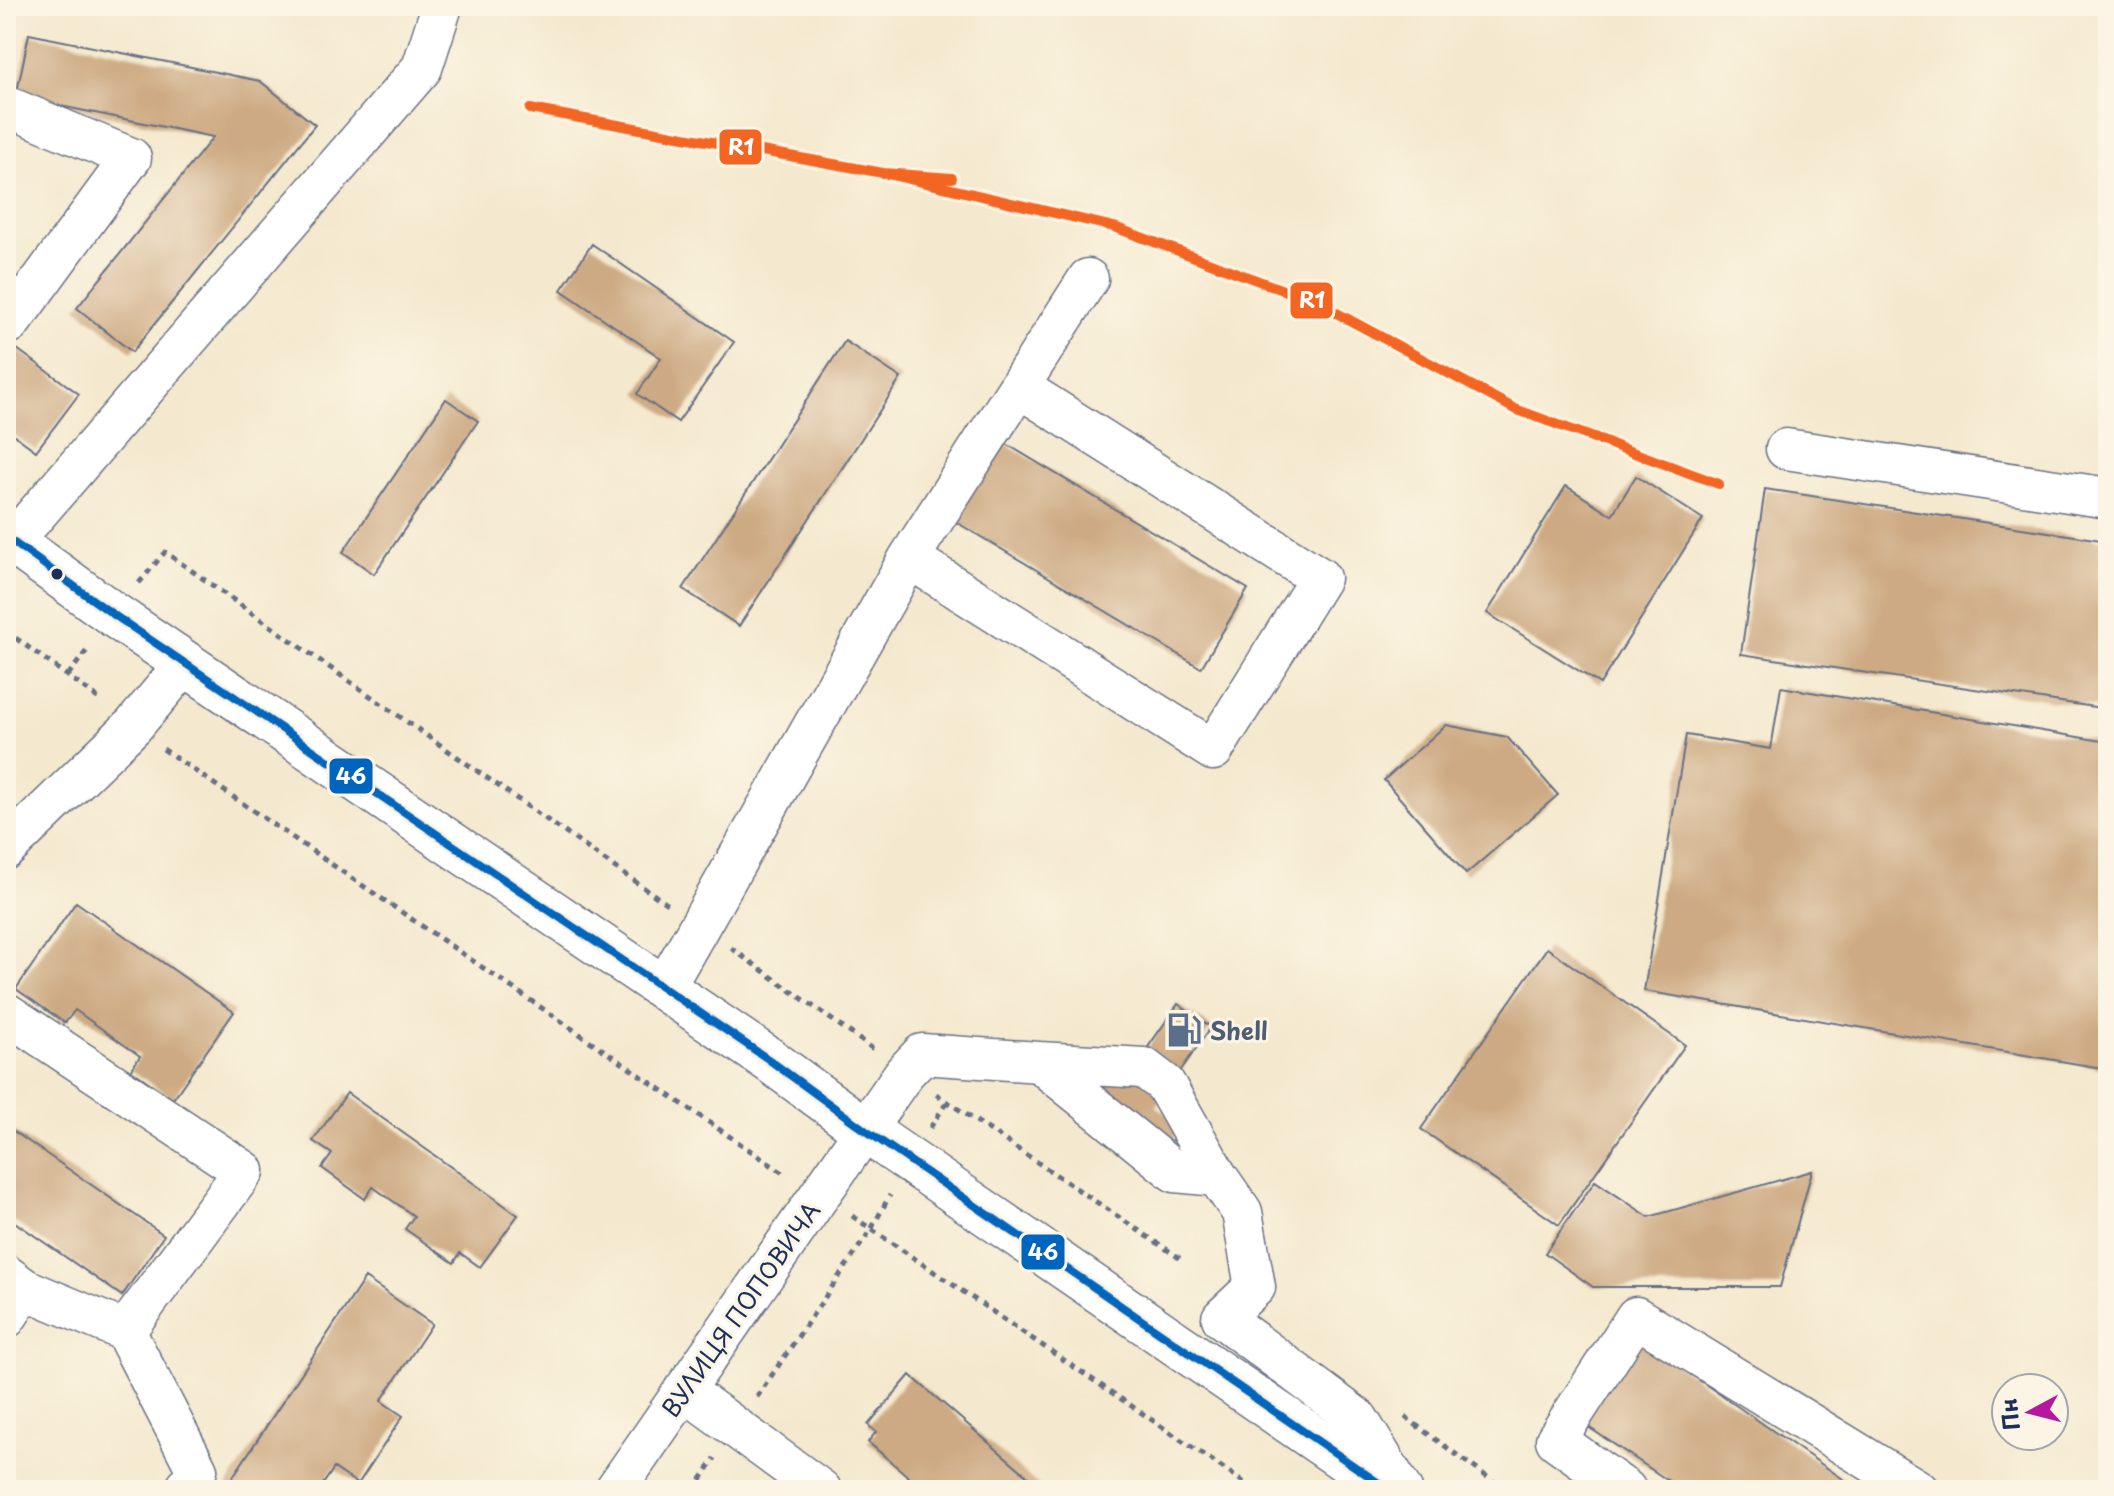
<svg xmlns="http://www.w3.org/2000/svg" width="2114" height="1496" font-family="'Playpen Sans',sans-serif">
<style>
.building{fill:#cdaa83}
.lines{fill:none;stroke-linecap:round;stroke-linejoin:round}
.minor-casing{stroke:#677085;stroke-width:43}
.major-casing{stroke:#677085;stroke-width:47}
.path{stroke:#677085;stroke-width:5;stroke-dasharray:6 6;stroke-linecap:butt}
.minor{stroke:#fff;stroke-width:40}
.major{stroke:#fff;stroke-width:44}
.bus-1-casing{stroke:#fcf5e5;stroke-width:14}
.bus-1{stroke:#0065bd;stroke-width:8}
.rail-1-casing{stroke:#fcf5e5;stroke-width:16}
.rail-1{stroke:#f26522;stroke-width:10}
.bus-dot{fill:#1b2f5e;stroke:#fcf5e5;stroke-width:3}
.labels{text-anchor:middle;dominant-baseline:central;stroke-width:6;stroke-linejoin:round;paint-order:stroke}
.service-label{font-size:24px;font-weight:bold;fill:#4e5e75;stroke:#fcf5e5;text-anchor:start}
.street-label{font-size:24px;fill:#1b2f5e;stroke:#fcf5e5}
.line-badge{stroke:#fcf5e5;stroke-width:3}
.badge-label{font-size:22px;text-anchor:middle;font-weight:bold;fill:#fff}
</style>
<rect width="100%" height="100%" fill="#fcf5e5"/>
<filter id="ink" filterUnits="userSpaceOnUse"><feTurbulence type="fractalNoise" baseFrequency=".0125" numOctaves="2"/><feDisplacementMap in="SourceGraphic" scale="16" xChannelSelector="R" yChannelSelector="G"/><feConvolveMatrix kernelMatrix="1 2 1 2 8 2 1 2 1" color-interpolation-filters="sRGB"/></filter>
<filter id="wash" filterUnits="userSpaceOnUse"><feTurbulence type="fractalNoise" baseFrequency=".006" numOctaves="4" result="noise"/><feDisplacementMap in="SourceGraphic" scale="32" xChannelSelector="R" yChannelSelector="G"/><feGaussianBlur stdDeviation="1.8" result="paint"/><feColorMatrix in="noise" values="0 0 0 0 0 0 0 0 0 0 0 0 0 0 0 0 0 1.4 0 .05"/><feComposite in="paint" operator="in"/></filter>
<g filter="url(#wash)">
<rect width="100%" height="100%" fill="#f4e9ce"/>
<g id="blocks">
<path class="building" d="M29,34L260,81L315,125L132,352L77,308L213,137L16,97Z
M592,244L734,342L678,422L637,394L661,358L561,290Z
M6,341L79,394L36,451L6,429Z
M845,341L901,378L739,626L683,589Z
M446,399L478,421L374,574L343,552Z
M998,439L1248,589L1201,668L951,519Z
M1636,476L1703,519L1600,684L1487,613L1566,486L1612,515Z
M1765,489L2108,541V709L1741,654Z
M1781,687L2108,742V1069L1644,991L1686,735L1771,749Z
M1446,725L1507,737L1558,795L1466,874L1384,780Z
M76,902L234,1012L173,1099L131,1070L140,1056L75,1010L65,1023L16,989Z
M1547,948L1685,1045L1559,1225L1421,1129Z
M1178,1004L1211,1027L1156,1106L1183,1125L1155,1164L1072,1105L1101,1063L1125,1080Z
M347,1093L518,1215L480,1267L460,1253L454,1263L405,1229L414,1216L373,1187L365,1199L322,1168L332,1154L313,1141Z
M6,1126L164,1235L122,1296L6,1216Z
M1812,1171L1780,1287H1593L1545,1253L1595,1181L1649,1217Z
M365,1278L432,1324L381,1401L403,1416L358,1484L334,1468L319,1490H224Z
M1638,1338L1859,1490H1682L1581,1422Z
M910,1375L1044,1490H924L868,1442L876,1432L868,1425Z"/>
</g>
</g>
<g filter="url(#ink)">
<use href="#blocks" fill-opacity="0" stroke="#677085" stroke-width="2"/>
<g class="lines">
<g class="minor-casing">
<path id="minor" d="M6,106L131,158L10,323L6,320
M1786,449L2108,498
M13,541L422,68L442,6
M909,558L1213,750L1320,578L1019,387
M6,849L134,725L186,663
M663,990L909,558L1088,279
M6,1013L244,1171L125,1331L25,1289L6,1275
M1039,1062L1144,1068L1165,1084L1217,1176
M6,1318L25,1289
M125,1331L197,1470L185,1490
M684,1390L821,1490
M615,1490L905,1072L922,1054L1039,1062L1175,1172L1217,1176L1242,1212L1255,1287L1222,1318L1358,1419L1402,1490
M1626,1490L1556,1440L1636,1317L1918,1490"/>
</g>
<g class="major-casing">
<path id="major" d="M6,537L114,615L768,1059L865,1130L1389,1490"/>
</g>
<path class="path" d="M139,583L165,552L667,904
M6,631L102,701
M68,675L88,649
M163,749L786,1175
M731,948L876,1051
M936,1094L1184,1261
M930,1128L947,1102
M852,1216L1255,1490
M757,1397L872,1228L890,1195
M1405,1417L1505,1490
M694,1490L715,1458"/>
<use href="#minor" class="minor"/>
<use href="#major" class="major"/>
<g class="bus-1-casing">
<path id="bus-1" d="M6,537L114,615L768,1059L865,1130L1389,1490"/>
</g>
<use href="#bus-1" class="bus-1"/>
<g class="rail-1-casing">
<path id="rail-1" d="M530,109L883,173L952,178
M883,173L1114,227L1318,303L1515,409L1719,484"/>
</g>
<use href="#rail-1" class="rail-1"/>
</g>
</g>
<defs>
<g id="fuel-bare" transform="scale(2.76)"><path d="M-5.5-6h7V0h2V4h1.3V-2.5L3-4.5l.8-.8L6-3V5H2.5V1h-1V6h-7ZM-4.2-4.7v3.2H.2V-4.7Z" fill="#5c6f8a" stroke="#fcf5e5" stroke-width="2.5" paint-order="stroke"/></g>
</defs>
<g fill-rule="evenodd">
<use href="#fuel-bare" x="1184" y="1030"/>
</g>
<circle class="bus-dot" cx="57" cy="574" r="7"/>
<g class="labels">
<g class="service-label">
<text x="1210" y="1030">Shell</text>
</g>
<g class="street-label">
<text transform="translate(740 1309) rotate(-55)">ВУЛИЦЯ ПОПОВИЧА</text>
</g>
</g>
<g class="line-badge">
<rect x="718" y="128" width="45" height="38" rx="8" fill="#f26522"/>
<rect x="1289" y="281" width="45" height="39" rx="8" fill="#f26522"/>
<rect x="328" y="757" width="46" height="38" rx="8" fill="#0065bd"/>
<rect x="1020" y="1233" width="46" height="38" rx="8" fill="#0065bd"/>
</g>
<g class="badge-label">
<text x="741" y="155">R1</text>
<text x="1312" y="308">R1</text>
<text x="351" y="784">46</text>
<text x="1043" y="1260">46</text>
</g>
<rect width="2114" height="1496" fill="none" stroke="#fcf5e5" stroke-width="32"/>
<g transform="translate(2030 1412) rotate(263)"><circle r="38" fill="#fcf5e5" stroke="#a2a6af" stroke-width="2"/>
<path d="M0-6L14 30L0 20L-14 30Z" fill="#b5179e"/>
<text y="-12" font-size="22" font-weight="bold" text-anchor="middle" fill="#1b2f5e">Пн</text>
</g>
</svg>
